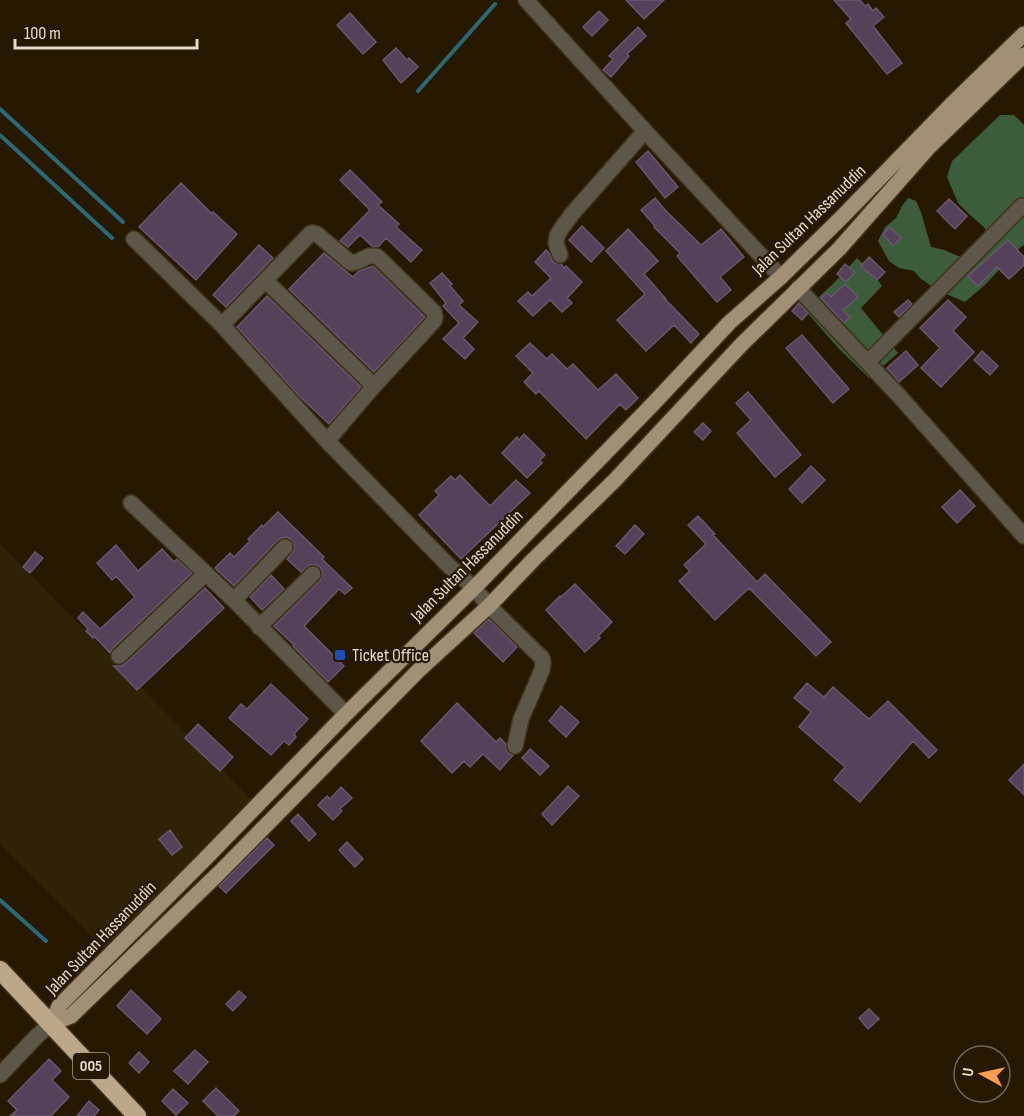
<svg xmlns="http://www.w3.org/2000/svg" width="1024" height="1116" font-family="'Sofia Sans Condensed',sans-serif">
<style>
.built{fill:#302206}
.forest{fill:#3c5c3c}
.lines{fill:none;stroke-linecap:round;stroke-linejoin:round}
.stream{stroke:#2d6974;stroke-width:4}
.building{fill:#56415a;stroke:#6b556f;stroke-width:1.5}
.minor-casing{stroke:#41341c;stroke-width:18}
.major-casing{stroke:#41341c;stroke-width:18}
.highway-casing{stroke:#41341c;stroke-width:21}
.minor{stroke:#5e5649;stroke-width:15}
.major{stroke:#a19076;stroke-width:15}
.highway{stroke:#bca788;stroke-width:18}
.transit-dot{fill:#1a4fb4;stroke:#271900;stroke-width:2}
.labels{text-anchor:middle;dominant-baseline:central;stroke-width:4.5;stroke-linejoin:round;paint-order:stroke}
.shield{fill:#271900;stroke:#aba18d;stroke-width:1.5}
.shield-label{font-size:16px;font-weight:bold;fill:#e4dbca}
.street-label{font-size:18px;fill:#e4dbca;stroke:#271900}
.poi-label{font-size:18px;fill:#e4dbca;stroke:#271900;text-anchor:start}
</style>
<rect width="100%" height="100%" fill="#271900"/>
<path class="built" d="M0,544L255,803L106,951L0,844Z"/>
<path class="forest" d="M1000,115H1014L1024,125V245L1017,250L986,284L965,302L937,290L921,279L914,271L899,268L889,261L878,241L885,227L896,218L902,206L908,198L916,201L921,212L931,247L944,250L958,256H963L988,235L984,227L970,215L958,203L947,177L952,161Z
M857,258L872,272L882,286L861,308L898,353L869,378L839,349L805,310L834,283Z"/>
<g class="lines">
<path class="stream" d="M418,91L495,4
M0,109L123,222
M0,135L112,238
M0,900L46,941"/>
</g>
<path class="building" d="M626,0H664L644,19Z
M834,0H860L865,6L868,4L873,11L876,8L884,17L873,26L902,63L887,74L846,23L851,19Z
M599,11L608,20L592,36L583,27Z
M350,13L376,42L363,54L337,25Z
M638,27L646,36L627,54L629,56L611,77L603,70L613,59L609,56Z
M396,48L407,60L409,58L418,67L401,83L383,60Z
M648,151L678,187L665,198L636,162Z
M350,170L382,202L378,205L399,224L396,227L422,250L411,262L386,238L378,247L372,246L360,235L348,247L340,241L370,210L340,180Z
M181,183L212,214L213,212L237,234L196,280L139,227Z
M655,198L666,211L701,245L721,229L744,257L720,277L731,290L717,302L677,256L680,253L654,227L655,226L641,210Z
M949,199L967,216L955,229L937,211Z
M582,226L604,248L591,262L569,240Z
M890,227L901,238L893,246L883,234Z
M628,229L658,261L644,274L665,298H664L699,334L691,343L674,325L646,351L617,320L645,294L606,251Z
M1008,240L1024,257V265L1009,279L997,267L978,286L968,276Z
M259,245L273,258L226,307L213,295Z
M546,250L549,253L553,262L561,264L564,268L566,266L582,282L567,298L572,303L562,312L550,300L533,316L518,301L528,292L532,296L551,278L535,262Z
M324,253L353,277L359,271L373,266L425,317L374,372L289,289Z
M869,257L885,272L877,280L861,266Z
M845,264L855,272L846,282L837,274Z
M442,273L452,284L450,286L463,301L459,305L478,322L463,338L474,349L465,359L443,339L459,323L443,306L446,303L430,283Z
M845,284L858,297L843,310L850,317L844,323L821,298L827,293L831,297Z
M267,296L361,387L329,424L299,396L237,327Z
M908,300L912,304L899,317L894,312Z
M948,300L966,317L953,331L974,352L941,387L921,368L940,348L920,328Z
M799,303L808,313L802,320L792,311Z
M802,335L849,389L833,403L786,348Z
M530,343L547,359L552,354L567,369L573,364L598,390L616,374L638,398L626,410L620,404L586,439L539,391L536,394L524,382L533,373L516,356Z
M906,351L918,365L899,382L887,368Z
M982,351L998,366L990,375L974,360Z
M748,392L801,455L775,477L737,433L751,420L736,403Z
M703,423L711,431L703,440L694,432Z
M524,434L545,455L540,460L542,463L527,478L502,453L517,437L519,440Z
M811,466L825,480L802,503L789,489Z
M460,475L490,506L516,480L530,493L461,559L419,515L439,495L435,491L451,476L455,480Z
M960,490L975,506L957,523L942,507Z
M278,512L324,557L322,559L352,588L345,594L339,589L304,626L344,666L328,682L293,646L294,645L274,626L320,580L323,572L320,567L315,565H310L301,572L287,559L294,550V545L291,540L287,537L282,538L278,540L234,586L215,568L230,553L234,557L250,541L248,539L262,525L263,527Z
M698,516L715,534L713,535L757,582L765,574L831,642L816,656L749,588L715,620L679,581L690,571L684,565L706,544L688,525Z
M635,525L644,534L625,554L616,546Z
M116,545L138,571L162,549L174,562L177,559L192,573L112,649L110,653L94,636L93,638L86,631L88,629L78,618L83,612L100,629L135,597L116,576L112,580L97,563Z
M35,552L43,558L30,573L23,567Z
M271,575L284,589L262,610L250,597Z
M575,584L612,622L598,636L600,638L585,652L546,610L560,596L561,597Z
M205,588L224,608L137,690L114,666H121L126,663Z
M489,619L517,647L503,662L474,633Z
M807,683L824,697L833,687L869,719L888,701L937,750L929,758L913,741L860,802L834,780L845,767L799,727L811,712L794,698Z
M271,684L308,719L294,734L296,737L289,745L284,741L271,755L229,718L241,704L247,709Z
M457,703L496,742L500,738L506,744V749L509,754L513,755L500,770L483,754L470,767L464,761L452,773L421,741Z
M561,706L579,722L566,737L549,721Z
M198,724L233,757L220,771L185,738Z
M530,749L549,766L540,775L522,758Z
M1024,764V795L1009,780Z
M568,786L579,796L552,825L542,814Z
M341,787L352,798L340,809L342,811L333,820L318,805L327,796L330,799Z
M298,814L316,834L309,841L291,821Z
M170,830L182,847L172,855L159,839Z
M267,838L274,845L226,893L219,886Z
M347,842L363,859L355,867L339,850Z
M131,990L161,1019L147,1034L117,1006Z
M239,991L246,997L233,1011L226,1004Z
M869,1009L879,1019L868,1029L859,1018Z
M195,1050L208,1062L188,1084L174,1071Z
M139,1052L149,1062L139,1073L129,1063Z
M49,1059L61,1071L52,1080L69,1097L51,1116H10L17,1110L8,1101Z
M216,1088L239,1111L234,1116H218L203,1101Z
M173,1089L188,1103L176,1115L162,1101Z
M89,1101L99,1110L94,1116H77Z"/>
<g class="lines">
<g class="minor-casing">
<path id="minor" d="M526,0L645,131L781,277
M134,239L222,325L327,441L448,565L474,588L489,606L542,658L543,663L542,670L521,719L515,746
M560,255L556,243L557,236L561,229L572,214L645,131
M266,281L374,386
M798,288L900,397L1024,536
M222,325L311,233L317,234L351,263C361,263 368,252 378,257L434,312L435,317L434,321L374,386L327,441
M868,362L1022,206
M131,503L234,600L346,714
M234,600L285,547
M259,627L313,574
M119,656L205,574
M0,1075L37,1036L51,1024"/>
</g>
<g class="major-casing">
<path id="major" d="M1024,34L951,105L840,219L781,277L729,323L652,405L474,588L346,714L205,859L59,1006L51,1024L71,1016L220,872L419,670L489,606L534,559L615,480L742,344L839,249L929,147L1024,55"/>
</g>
<g class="highway-casing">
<path id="highway" d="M0,970L137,1116"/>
</g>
<use href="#minor" class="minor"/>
<use href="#major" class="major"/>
<use href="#highway" class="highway"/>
</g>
<rect class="transit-dot" x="334" y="649" width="12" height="12" rx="3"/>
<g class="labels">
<rect class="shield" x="73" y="1053" width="36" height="26" rx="4.5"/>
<g class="shield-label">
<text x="91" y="1066">005</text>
</g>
<g class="street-label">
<text transform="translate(809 220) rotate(-44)">Jalan Sultan Hassanuddin</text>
<text transform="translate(467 566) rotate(-45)">Jalan Sultan Hassanuddin</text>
<text transform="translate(101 938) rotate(-46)">Jalan Sultan Hassanuddin</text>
</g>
<g class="poi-label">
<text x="352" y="655">Ticket Office</text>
</g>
</g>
<g transform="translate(982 1074) rotate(278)"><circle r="28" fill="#271900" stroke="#736751" stroke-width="1.5"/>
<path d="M0-4.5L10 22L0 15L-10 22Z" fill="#f99f4d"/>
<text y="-9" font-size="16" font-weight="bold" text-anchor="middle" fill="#e4dbca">U</text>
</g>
<path d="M15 39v9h182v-9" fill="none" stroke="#e4dbca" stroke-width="3"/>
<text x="24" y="39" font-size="18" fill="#e4dbca" stroke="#271900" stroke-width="4.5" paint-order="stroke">100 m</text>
</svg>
